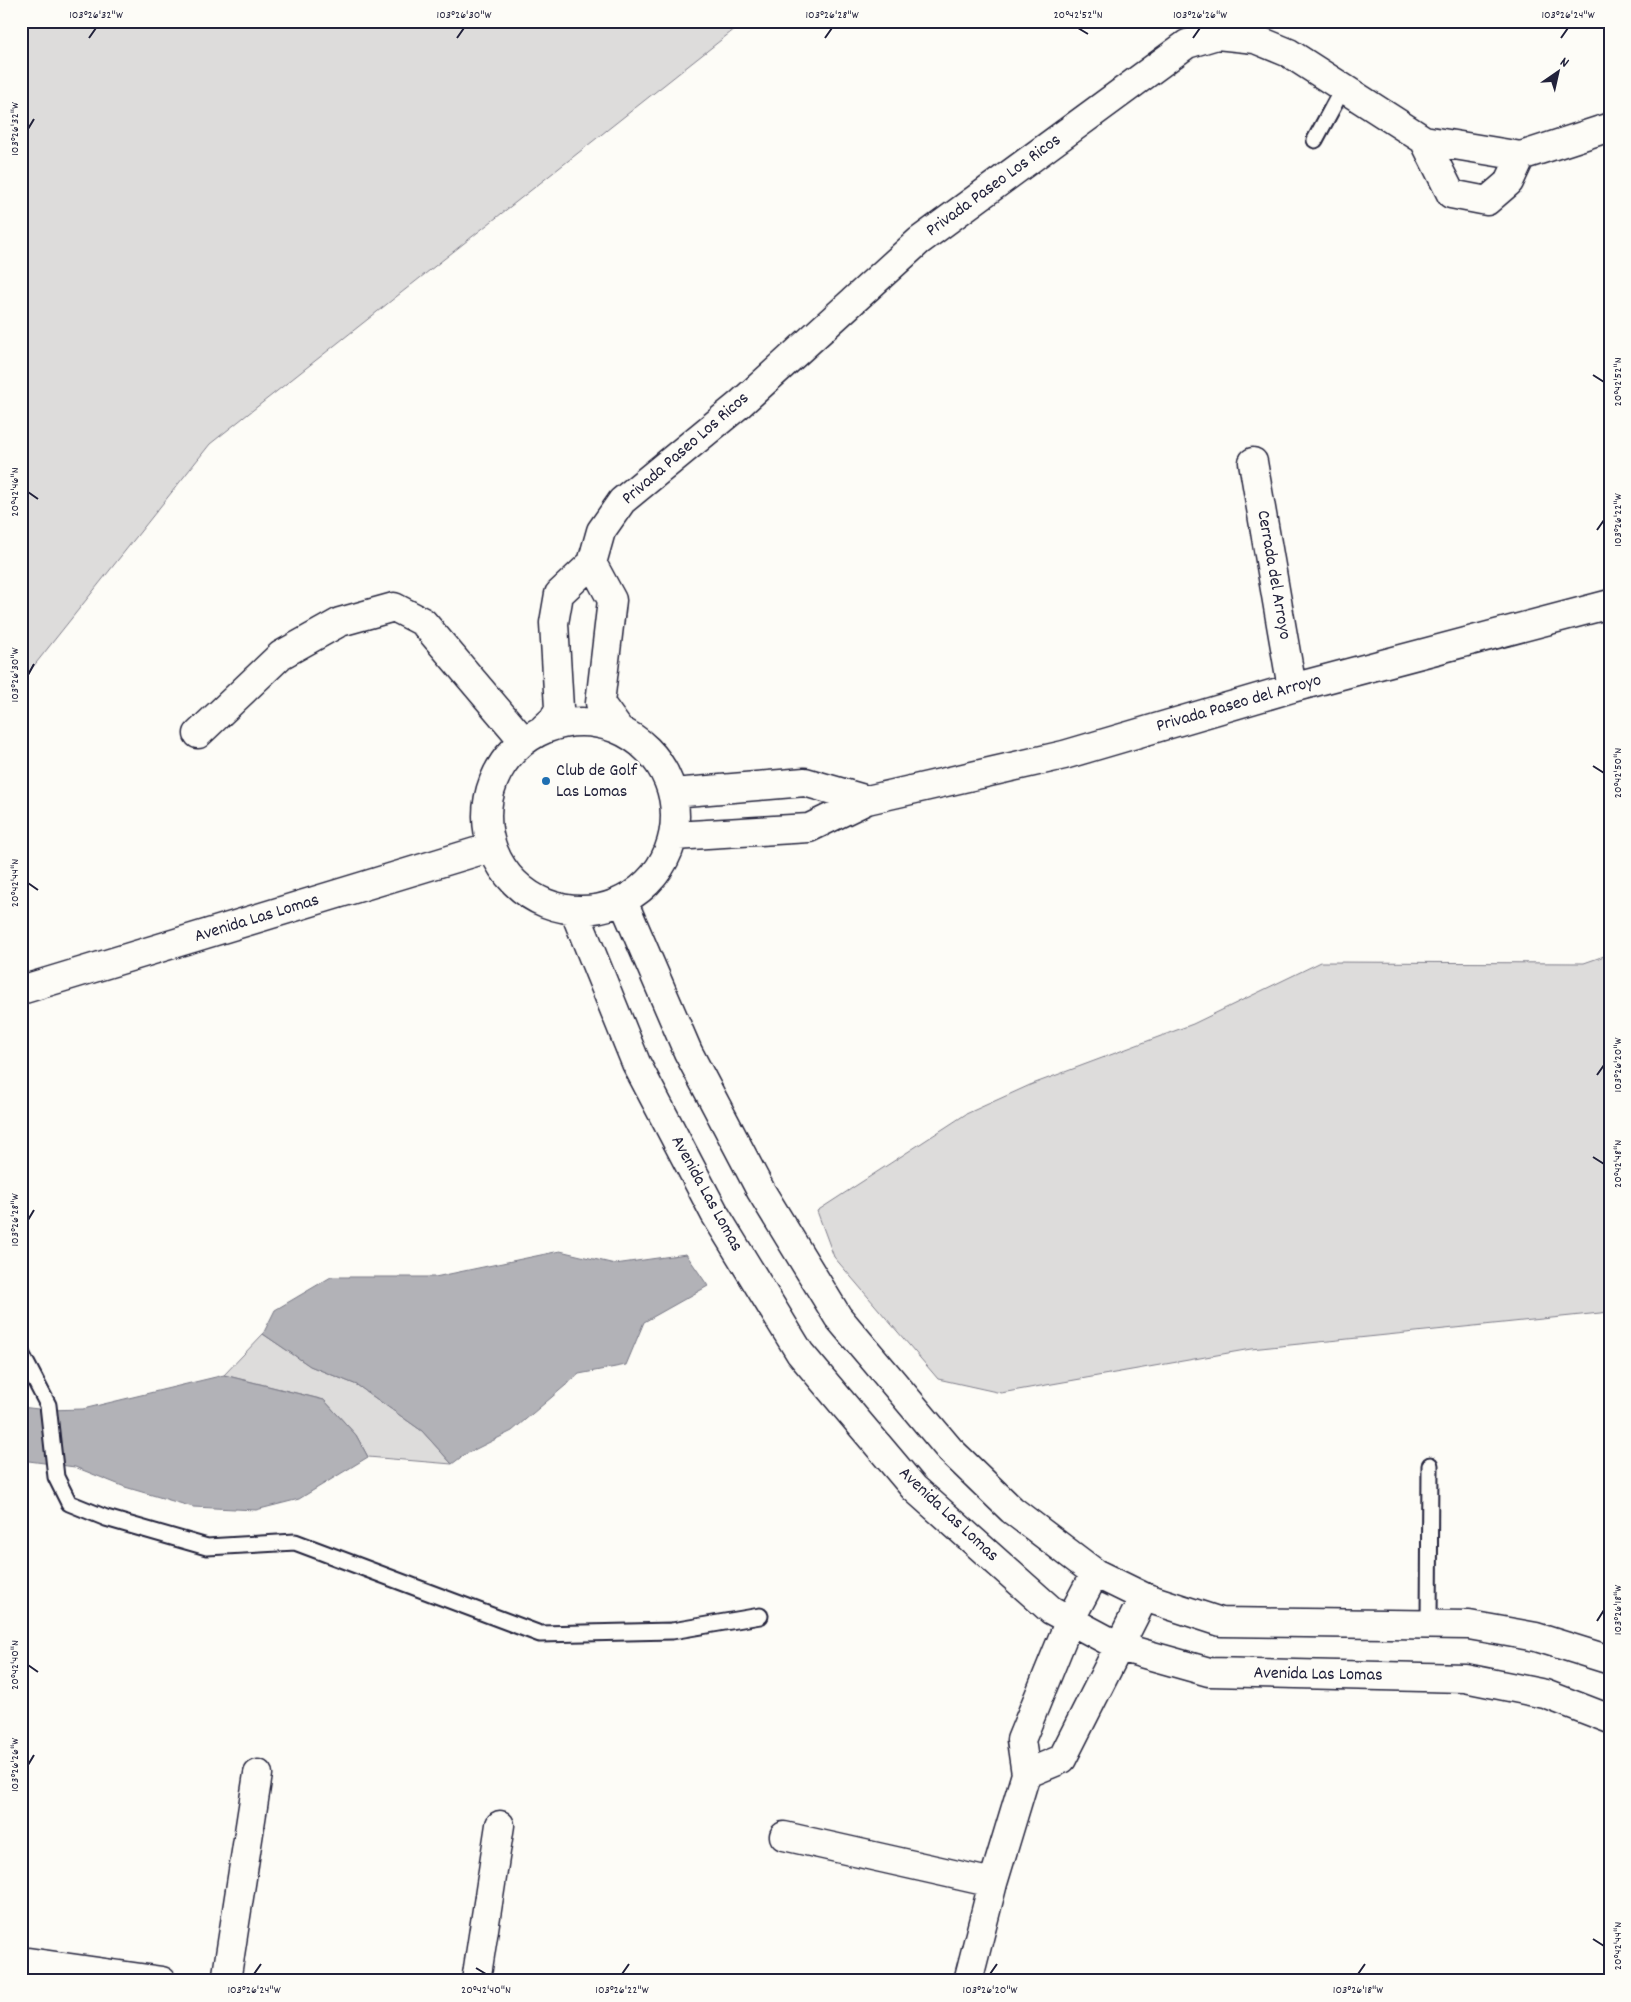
<svg xmlns="http://www.w3.org/2000/svg" width="1631" height="2002" font-family="Dekko,sans-serif">
<style>
.green{fill:#dddcdb;stroke:#807f8b}
.water{fill:#b2b2b7;stroke:#787885}
.lines{fill:none;stroke-linecap:round;stroke-linejoin:round}
.lane-casing{stroke:#22223b;stroke-width:19}
.street-casing{stroke:#22223b;stroke-width:31}
.lane{stroke:#fdfcf7;stroke-width:15}
.street{stroke:#fdfcf7;stroke-width:28}
.ticks{fill:none;stroke:#22223b;stroke-width:2}
.poi-dot{fill:#1f6fb2;stroke:#fdfcf7;stroke-width:2}
.labels{text-anchor:middle;dominant-baseline:central;stroke-width:5;stroke-linejoin:round;paint-order:stroke}
.street-label{font-size:18px;fill:#22223b;stroke:#fdfcf7}
.poi-label{font-size:18px;fill:#22223b;stroke:#fdfcf7;text-anchor:start}
.neatline{fill:none;stroke:#22223b;stroke-width:2}
.ticks-label{font-size:12px;text-anchor:middle;fill:#22223b}
</style>
<rect width="100%" height="100%" fill="#fdfcf7"/>
<filter id="ink" filterUnits="userSpaceOnUse"><feTurbulence type="fractalNoise" baseFrequency=".02" numOctaves="2"/><feDisplacementMap in="SourceGraphic" scale="10" xChannelSelector="R" yChannelSelector="G"/><feConvolveMatrix kernelMatrix="1 2 1 2 8 2 1 2 1" color-interpolation-filters="sRGB"/></filter>
<g filter="url(#ink)">
<path class="green" d="M21,21H745L210,444L21,682Z
M1610,954V1312L1251,1349L1001,1393L938,1379L834,1257L817,1211L966,1114L1030,1085L1193,1024L1321,962L1584,963Z
M263,1334L310,1366L357,1385L422,1431L452,1464L368,1457L356,1435L324,1400L224,1375Z"/>
<path class="water" d="M560,1251L615,1264L686,1254L708,1286L644,1322L626,1365L579,1374L512,1431L464,1455L452,1464L422,1431L357,1385L310,1366L263,1334L275,1310L331,1277H435Z
M224,1375L324,1400L356,1435L368,1457L299,1499L256,1510L193,1507L125,1487L75,1467L21,1460V1407L47,1410L83,1409Z"/>
<g class="lines">
<g class="lane-casing">
<path id="lane" d="M1315,140L1343,88
M21,1353L48,1405L56,1477L69,1503L106,1518L207,1547L295,1542L540,1634L672,1631L760,1616
M1429,1624L1430,1465"/>
</g>
<g class="street-casing">
<path id="street" d="M1424,140L1451,194L1487,201L1509,182L1521,156
M1253,462L1292,688
M592,563L612,600L600,703L618,728
M487 816a94 94 0 1 1 188 0a94 94 0 1 1-188 0Z
M544,728L554,719L559,708L554,623L559,594L592,563L601,531L622,501L740,404L919,241L1187,44L1217,35L1255,39L1289,53L1424,140L1521,156L1610,127
M198,734L281,655L340,622L394,607L423,622L523,740
M673,793L805,782L867,800
M674,836L809,828L867,800L1064,755L1292,688L1610,604
M623,901L688,1052L761,1191L838,1317L950,1450L1012,1510L1095,1573L1144,1597L1221,1622L1469,1625L1536,1637L1610,1660
M574,910L636,1063L715,1214L800,1353L914,1488L1051,1610L1120,1647L1209,1672L1465,1678L1545,1694L1610,1719
M21,990L492,847
M1026,1774L1062,1759L1144,1597
M784,1836L993,1883
M21,1961L162,1981
M226,1981L258,1774
M476,1981L500,1825
M968,1981L993,1883L1026,1774L1021,1740L1070,1620L1095,1573"/>
</g>
<use href="#lane" class="lane"/>
<use href="#street" class="street"/>
</g>
</g>
<path class="ticks" d="M1078,28L1088,34M89,38L96,28M457,38L464,28M825,38L832,28M1193,38L1200,28M1561,38L1568,28M28,129L34,119M1593,375L1604,382M28,492L38,499M1597,530L1604,520M28,675L34,664M1593,766L1604,773M28,883L38,890M1597,1075L1604,1065M1593,1157L1604,1164M28,1220L34,1210M1597,1621L1604,1610M28,1665L38,1672M28,1765L34,1755M1593,1939L1604,1946M476,1968L486,1974M254,1974L261,1964M622,1974L629,1964M990,1974L997,1964M1358,1974L1365,1964"/>
<circle class="poi-dot" cx="546" cy="781" r="5"/>
<g class="labels">
<g class="street-label">
<text transform="translate(994 186) rotate(-36)">Privada Paseo Los Ricos</text>
<text transform="translate(686 449) rotate(-41)">Privada Paseo Los Ricos</text>
<text transform="translate(1273 575) rotate(80)">Cerrada del Arroyo</text>
<text transform="translate(1239 704) rotate(-16)">Privada Paseo del Arroyo</text>
<text transform="translate(257 919) rotate(-17)">Avenida Las Lomas</text>
<text transform="translate(706 1194) rotate(61)">Avenida Las Lomas</text>
<text transform="translate(948 1515) rotate(43)">Avenida Las Lomas</text>
<text transform="translate(1318 1675) rotate(1)">Avenida Las Lomas</text>
</g>
<g class="poi-label">
<text x="556" y="771">Club de Golf<tspan x="556" dy="21">Las Lomas</tspan></text>
</g>
</g>
<rect width="1631" height="2002" fill="none" stroke="#fdfcf7" stroke-width="55"/>
<g transform="translate(1558 72) rotate(34)" stroke="#fdfcf7" stroke-width="4" paint-order="stroke">
<path d="M0-4L9 19L0 12L-9 19Z" fill="#22223b"/>
<text y="-8" font-size="14" font-weight="bold" text-anchor="middle" fill="#22223b">N</text>
</g>
<rect x="28" y="28" width="1576" height="1946" class="neatline"/>
<g class="ticks-label">
<text x="96" y="18">103°26'32"W</text>
<text x="464" y="18">103°26'30"W</text>
<text x="832" y="18">103°26'28"W</text>
<text x="1078" y="18">20°42'52"N</text>
<text x="1200" y="18">103°26'26"W</text>
<text x="1568" y="18">103°26'24"W</text>
<text transform="translate(14 129) rotate(-90)" y="4">103°26'32"W</text>
<text transform="translate(1617 382) rotate(-90)" y="4">20°42'52"N</text>
<text transform="translate(14 492) rotate(-90)" y="4">20°42'46"N</text>
<text transform="translate(1617 520) rotate(-90)" y="4">103°26'22"W</text>
<text transform="translate(14 675) rotate(-90)" y="4">103°26'30"W</text>
<text transform="translate(1617 773) rotate(-90)" y="4">20°42'50"N</text>
<text transform="translate(14 883) rotate(-90)" y="4">20°42'44"N</text>
<text transform="translate(1617 1065) rotate(-90)" y="4">103°26'20"W</text>
<text transform="translate(1617 1164) rotate(-90)" y="4">20°42'48"N</text>
<text transform="translate(14 1220) rotate(-90)" y="4">103°26'28"W</text>
<text transform="translate(1617 1610) rotate(-90)" y="4">103°26'18"W</text>
<text transform="translate(14 1665) rotate(-90)" y="4">20°42'40"N</text>
<text transform="translate(14 1765) rotate(-90)" y="4">103°26'26"W</text>
<text transform="translate(1617 1946) rotate(-90)" y="4">20°42'44"N</text>
<text x="254" y="1993">103°26'24"W</text>
<text x="486" y="1993">20°42'40"N</text>
<text x="622" y="1993">103°26'22"W</text>
<text x="990" y="1993">103°26'20"W</text>
<text x="1358" y="1993">103°26'18"W</text>
</g>
</svg>
